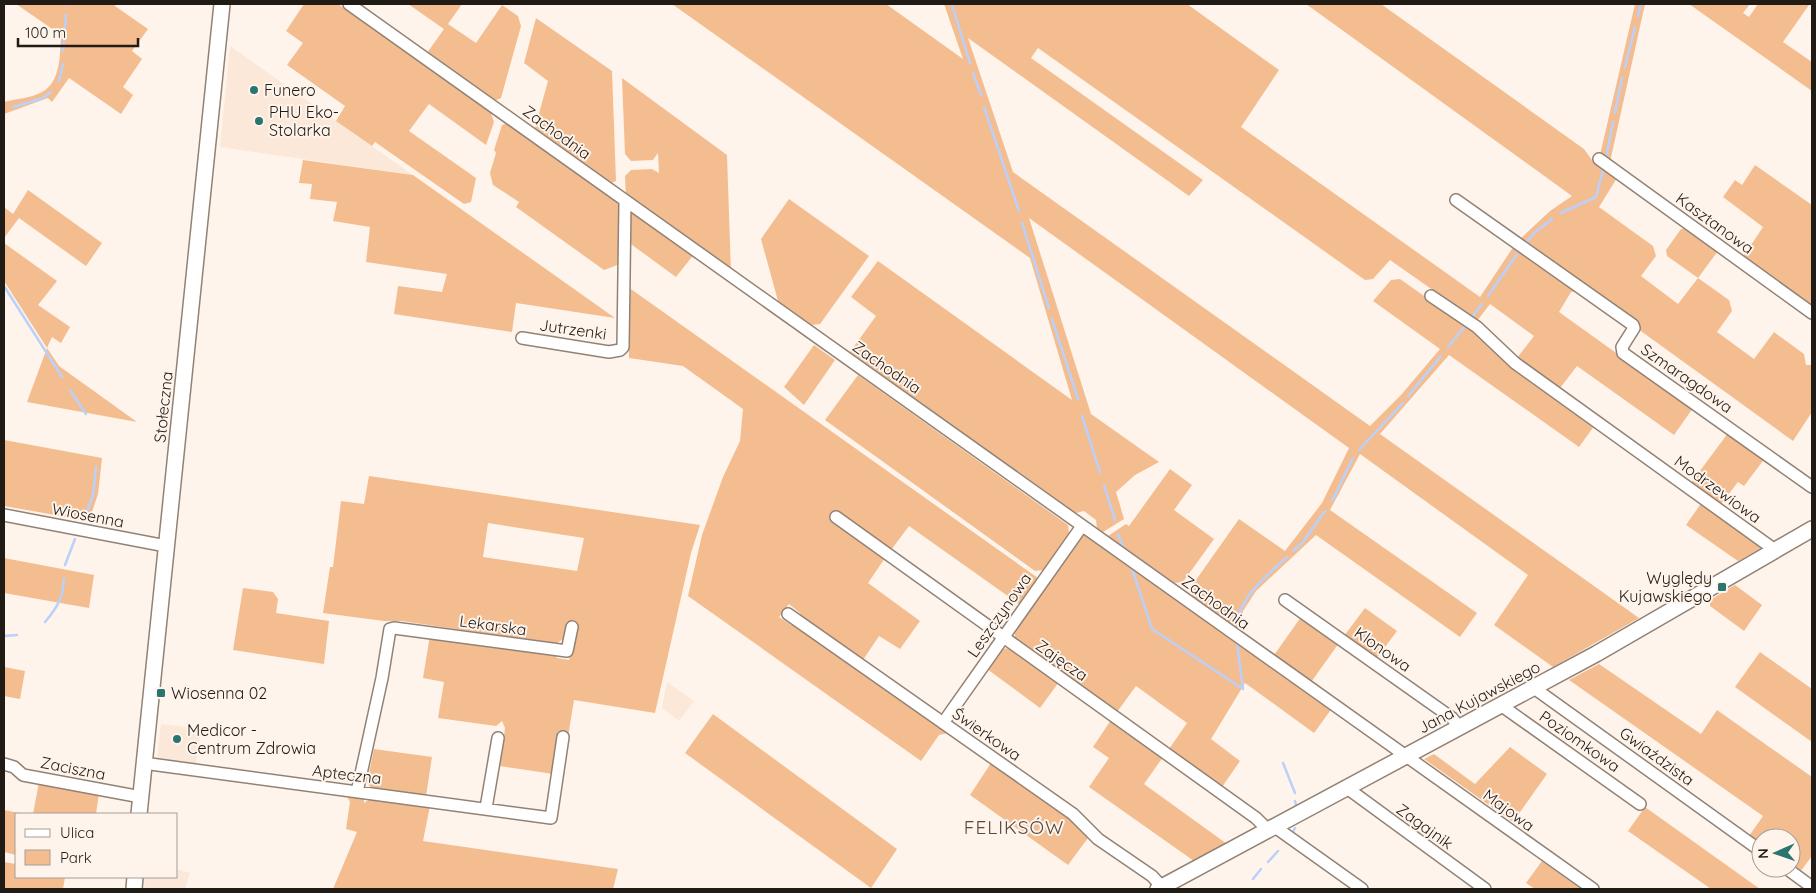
<svg xmlns="http://www.w3.org/2000/svg" width="1816" height="893" font-family="Quicksand,sans-serif">
<style>
.built{fill:#fbe8d9}
.green{fill:#f4bd90;fill-rule:evenodd}
.lines{fill:none;stroke-linecap:round;stroke-linejoin:round}
.stream{stroke:#bbd0fa;stroke-width:2.5}
.minor-casing{stroke:#928275;stroke-width:14}
.major-casing{stroke:#928275;stroke-width:18}
.minor{stroke:#fff;stroke-width:11}
.major{stroke:#fff;stroke-width:15}
.poi-dot{fill:#2b7570;stroke:#fef4eb;stroke-width:2}
.labels{text-anchor:middle;dominant-baseline:central;stroke-width:4;stroke-linejoin:round;paint-order:stroke}
.poi-label{font-size:16px;fill:#211b16;stroke:#fef4eb;text-anchor:start}
.street-label{font-size:16px;fill:#211b16;stroke:#fef4eb}
.quarter-label{font-size:19px;letter-spacing:1px;fill:#594a3f;stroke:#fef4eb}
</style>
<rect width="100%" height="100%" fill="#fef4eb"/>
<path class="built" d="M230,46L413,175L220,147Z
M667,682L694,701L679,721L662,708Z
M161,724L201,729L196,765L157,760Z
M176,869L190,873L185,889H144L145,877H176Z"/>
<path class="green" d="M16,4H116L115,6L148,29L132,51L142,59L123,87L133,95L121,114L69,78L52,102L48,98L4,114V102C15,99 32,98 42,92C61,82 60,54 61,35Z
M304,4H338L491,113L494,122L486,145L429,104L409,131L476,178L471,202L464,204L375,142L372,146L336,121L345,106L287,65L303,43L286,31Z
M408,4H462L448,24L476,43L502,5L518,16L521,26L501,98L494,101L427,53L444,29Z
M672,4H886L963,59L944,4H1187L1279,70L1241,127L1480,297L1514,246L1577,291L1571,292L1559,312L1693,408L1674,435L1577,366L1560,388L1517,358L1534,336L1490,304L1477,321L1390,260L1373,279L1365,280L1038,48L1031,58L1203,180L1189,196L968,38L1013,172L1370,426L1401,395L1440,349L1373,301L1391,280L1400,279L1471,329L1511,366L1595,425L1579,447L1449,355L1380,434L1639,618L1553,667L1494,625L1528,575L1360,454L1330,510L1477,613L1460,637L1316,535L1256,591L1243,611L1240,630L1192,596L1191,587L1239,519L1285,551L1322,503L1349,448L1029,218L1091,414L1159,462L1135,475L1116,492L1124,519L1103,532L1097,528L1096,520L1084,511L1076,513L850,352L876,316L851,297L878,261L1072,400L1030,258Z
M1306,4H1381L1584,149L1594,163L1617,178L1599,207L1653,246L1656,256L1641,276L1678,304L1698,278L1667,256L1666,250L1681,229L1687,228L1718,251L1698,278L1729,300L1732,311L1717,332L1754,359L1774,332L1804,354L1806,365H1812V412L1793,441L1638,329L1640,325L1520,239L1550,211L1572,196Z
M1635,4H1645L1610,162L1600,155Z
M1689,4H1750L1743,13L1749,17L1758,4H1807L1809,5L1783,42L1812,62V91Z
M536,18L612,71L616,181L611,183L535,128L548,81L524,63Z
M622,78L727,155L731,273L626,199L625,176L631,170L652,169L659,173L658,153L653,160L631,161L625,154Z
M507,123L619,202L621,206L620,264L604,270L516,207L519,202L493,185L490,173L496,153L494,150L502,125Z
M303,160L413,175L615,318L516,303L512,332L394,314L398,286L442,292L447,274L366,262L370,227L333,221L337,202L310,199L312,184L299,183Z
M1755,165L1812,205V307L1743,257L1763,227L1723,197L1735,180L1742,185Z
M28,190L102,243L86,266L19,218L4,238V207L13,214Z
M789,199L869,256L820,324L812,325L789,309L780,308L761,239Z
M633,210L695,253L676,277L628,242V211Z
M4,243L57,281L38,305L70,327L61,343L52,337L47,348L59,366L137,422L27,402L47,348L4,281Z
M628,287L1038,578L1019,604L909,526L891,550L837,510L830,517L885,558L868,583L920,621L900,649L879,636L863,660L801,617L800,613L789,604L779,617L791,625H795L948,733L939,735L921,761L688,596L702,535L723,477L740,441L743,409L683,366L629,358Z
M814,345L835,360L804,405L784,387Z
M858,375L1068,525L1069,533L1043,570L1035,571L825,420Z
M1728,433L1765,458L1744,486L1738,482L1721,504L1691,483Z
M4,440L102,458L98,494L89,521L4,506Z
M1170,469L1192,485L1174,510L1214,539L1183,582L1175,583L1108,536L1126,524L1129,526Z
M369,476L700,525L691,553L655,713L574,700L568,737L564,731L558,736L553,774L500,766L505,728L502,721L496,726L438,718L444,682L423,678L430,635L554,653L557,658L569,660L576,626L566,625L563,639L556,644L402,621H384L323,613L330,567H333L341,501L364,504ZM488,523L584,538L577,571L483,557Z
M1702,502L1761,544V548L1738,561L1686,525Z
M1087,533L1333,707L1314,733L1245,683L1211,739L1240,761L1222,787L1169,749L1187,723L1136,686L1117,712L1016,640L1014,631L1081,537Z
M4,558L94,575L89,608L4,593Z
M1735,585L1762,605L1744,631L1710,606V600Z
M243,588L273,592L278,599L276,613L329,621L324,664L233,650Z
M1365,608L1397,631L1376,659L1344,636Z
M1301,617L1339,643L1309,685L1272,658Z
M1010,648L1059,682L1040,708L987,669L1002,649Z
M1760,652L1812,689V742L1735,687Z
M1599,664L1701,734L1717,710L1812,777V856L1800,872L1791,866V838H1761V844L1749,836L1763,816L1569,680Z
M4,667L25,671L20,699L4,696Z
M713,714L897,849L871,888L685,753Z
M1111,720L1163,757L1144,784L1227,844L1194,861L1089,787L1109,758L1093,747Z
M1510,747L1547,774L1513,822L1424,759L1434,754L1475,784Z
M374,749L432,757L426,796L372,789L367,783Z
M991,763L1067,817L1088,838L1068,865L970,795Z
M39,782L99,793L96,814H33Z
M346,795L364,797V803L370,799L430,806L423,841L618,869L613,889H333L357,832L346,829L350,802Z
M1645,807L1760,889H1711L1628,831Z
M4,810L24,814H16V855L4,852Z
M1542,861L1581,889H1535L1526,883Z
M4,862L16,864V877H65L63,889H4Z"/>
<g class="lines">
<path class="stream" d="M67,4V5
M952,5L970,63
M1638,16L1641,4
M63,51L66,15
M1625,67L1635,27
M973,73L981,95
M59,81L63,64
M13,107L43,98L51,92
M984,107L1019,211
M1615,113L1622,78
M1606,158L1613,122
M1561,213L1596,197L1603,170
M1022,223L1049,308
M1525,244L1534,233L1552,219
M4,286L62,377
M1488,296L1517,254
M1471,318L1482,304
M1052,319L1078,399
M1448,347L1465,326
M70,390L86,414
M1408,396L1441,356
M1082,416L1100,472
M1359,450L1403,403
M1104,485L1115,520
M1332,501L1353,458
M84,520L93,495L96,467
M1118,534L1125,551
M1293,551L1303,542L1325,511
M65,565L75,539
M1132,569L1152,629L1243,689
M45,622C57,608 63,598 64,579
M1235,630C1239,597 1264,578 1287,557
M4,636L17,635
M1237,643L1243,689
M1283,763L1295,793
M1295,801L1296,805
M1293,832L1295,828
M1268,862L1278,851
M1253,879L1261,869"/>
<g class="minor-casing">
<path id="minor" d="M349,4L1593,889
M1599,159L1812,313
M1456,200L1633,325L1634,328L1622,347L1623,353L1812,487
M1431,296L1477,327L1515,363L1775,550
M522,338L609,352L620,350L623,347L625,202
M4,515L166,546
M836,517L1256,818L1268,830
M1285,600L1452,718L1460,728
M788,614L1073,814L1098,839L1152,876L1162,887
M1534,688L1761,851
M1502,706L1640,804
M943,723L1082,526
M143,763L551,818L563,737
M4,764L14,767L23,775L141,797
M1347,788L1485,889
M357,792L382,678L390,629L394,628L567,651L572,627
M486,808L498,738
M1275,827L1362,889
M1786,868L1812,887"/>
</g>
<g class="major-casing">
<path id="major" d="M139,814L222,4
M134,889L135,877
M1158,889L1596,654L1812,529"/>
</g>
<use href="#minor" class="minor"/>
<use href="#major" class="major"/>
</g>
<g class="poi-dot">
<circle cx="254" cy="90" r="5"/>
<circle cx="259" cy="121" r="5"/>
<rect x="1717" y="582" width="10" height="10" rx="2.5"/>
<rect x="156" y="688" width="10" height="10" rx="2.5"/>
<circle cx="177" cy="739" r="5"/>
</g>
<g class="labels">
<g class="poi-label">
<text x="264" y="90">Funero</text>
<text x="269" y="112">PHU Eko-<tspan x="269" dy="18">Stolarka</tspan></text>
<text x="1712" y="578" text-anchor="end">Wyględy<tspan x="1712" dy="18">Kujawskiego</tspan></text>
<text x="171" y="693">Wiosenna 02</text>
<text x="187" y="730">Medicor -<tspan x="187" dy="18">Centrum Zdrowia</tspan></text>
</g>
<g class="street-label">
<text transform="translate(557 132) rotate(36)">Zachodnia</text>
<text transform="translate(1715 223) rotate(36)">Kasztanowa</text>
<text transform="translate(573 329) rotate(8)">Jutrzenki</text>
<text transform="translate(887 367) rotate(35)">Zachodnia</text>
<text transform="translate(1687 378) rotate(35)">Szmaragdowa</text>
<text transform="translate(163 407) rotate(-84)">Stołeczna</text>
<text transform="translate(1718 489) rotate(36)">Modrzewiowa</text>
<text transform="translate(88 515) rotate(11)">Wiosenna</text>
<text transform="translate(1216 602) rotate(36)">Zachodnia</text>
<text transform="translate(999 615) rotate(-55)">Leszczynowa</text>
<text transform="translate(493 625) rotate(8)">Lekarska</text>
<text transform="translate(1383 649) rotate(35)">Klonowa</text>
<text transform="translate(1062 660) rotate(35)">Zajęcza</text>
<text transform="translate(1479 697) rotate(-28)">Jana Kujawskiego</text>
<text transform="translate(987 734) rotate(35)">Świerkowa</text>
<text transform="translate(1580 741) rotate(35)">Poziomkowa</text>
<text transform="translate(1657 756) rotate(36)">Gwiaździsta</text>
<text transform="translate(73 768) rotate(11)">Zaciszna</text>
<text transform="translate(347 774) rotate(7)">Apteczna</text>
<text transform="translate(1509 810) rotate(36)">Majowa</text>
<text transform="translate(1425 826) rotate(36)">Zagajnik</text>
</g>
<g class="quarter-label">
<text x="1014" y="827">FELIKSÓW</text>
</g>
</g>
<rect width="1816" height="893" fill="none" stroke="#211b16" stroke-width="10"/>
<rect x="15" y="813" width="162" height="65" fill="#fef4eb" stroke="#a69d96"/>
<rect x="25" y="829" width="25" height="8" fill="#ffffff" stroke="#a69d96"/>
<text x="60" y="838" font-size="15" fill="#211b16">Ulica</text>
<rect x="25" y="850" width="25" height="15" fill="#f4bd90" stroke="#a69d96"/>
<text x="60" y="863" font-size="15" fill="#211b16">Park</text>
<g transform="translate(1776 853) rotate(268)"><circle r="24" fill="#fef4eb" stroke="#a69d96"/>
<path d="M0-4L9 19L0 12L-9 19Z" fill="#2b7570"/>
<text y="-8" font-size="14" font-weight="bold" text-anchor="middle" fill="#211b16">N</text>
</g>
<path d="M18 38v8h120v-8" fill="none" stroke="#211b16" stroke-width="2.5"/>
<text x="25" y="38" font-size="15" fill="#211b16" stroke="#fef4eb" stroke-width="4" paint-order="stroke">100 m</text>
</svg>
